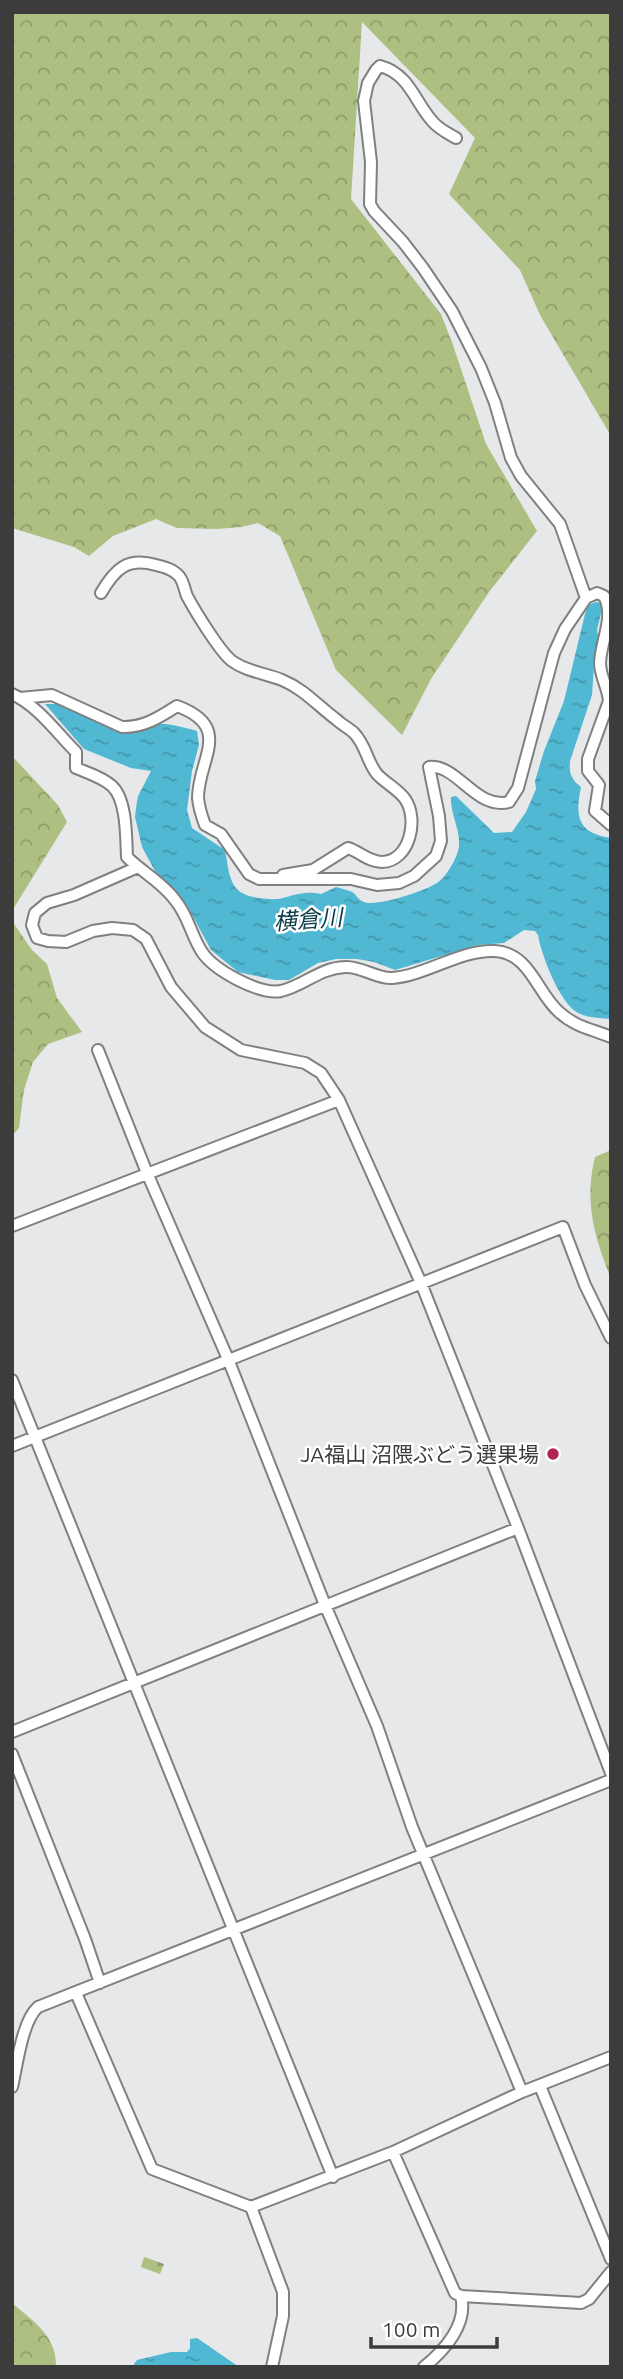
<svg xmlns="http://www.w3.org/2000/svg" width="623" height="2379" font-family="Ubuntu,'Noto Sans JP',sans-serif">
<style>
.forest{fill:url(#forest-crowns)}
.cemetery{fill:url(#cemetery-stones)}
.water{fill:url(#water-ripples)}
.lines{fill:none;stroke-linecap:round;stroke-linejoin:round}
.minor-casing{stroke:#7e8082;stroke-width:14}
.minor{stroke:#fff;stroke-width:10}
.poi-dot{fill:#b22355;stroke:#fff;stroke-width:2.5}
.labels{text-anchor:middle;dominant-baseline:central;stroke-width:5;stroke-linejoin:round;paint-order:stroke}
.poi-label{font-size:21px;fill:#3c3c3d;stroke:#fff;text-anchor:end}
.water-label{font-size:23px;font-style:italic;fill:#0d3d48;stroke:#fff}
</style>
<defs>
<pattern id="forest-crowns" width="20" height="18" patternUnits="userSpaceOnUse" patternTransform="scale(1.75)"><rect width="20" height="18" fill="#aebf82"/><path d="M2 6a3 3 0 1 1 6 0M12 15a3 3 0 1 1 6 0" fill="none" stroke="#8f9c6c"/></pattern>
<pattern id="cemetery-stones" width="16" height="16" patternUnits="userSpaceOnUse" patternTransform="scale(1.75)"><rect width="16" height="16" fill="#aebf82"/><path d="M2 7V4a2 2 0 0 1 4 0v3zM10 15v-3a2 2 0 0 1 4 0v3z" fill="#8f9c6c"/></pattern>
<pattern id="water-ripples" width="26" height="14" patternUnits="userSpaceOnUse" patternTransform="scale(1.75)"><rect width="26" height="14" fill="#50b8d2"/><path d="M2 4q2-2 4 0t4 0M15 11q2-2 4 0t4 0" fill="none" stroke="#4497ac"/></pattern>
</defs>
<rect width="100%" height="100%" fill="#e6e8ea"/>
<path class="forest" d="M12,12H611V436L540,315L520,270L449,194L475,138L362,22L351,199L441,314L453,345L486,444L537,531L489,592L431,679L402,735L336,670L280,536L258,523L241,527L217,529L177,528L156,519L113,536L89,556L74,547L12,528Z
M12,756L58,805L67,822L12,911Z
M12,921L32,950L47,964L57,998L82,1032L48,1044L33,1062L24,1090L19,1128L12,1136Z
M611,1150V1279C594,1236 584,1202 595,1157Z
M12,2303C33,2321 57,2336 56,2367H12Z"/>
<path class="cemetery" d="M144,2257L164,2264L160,2274L141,2267Z"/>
<path class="water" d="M596,602L601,603L602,609L597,630L601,652L594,665L592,695L570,761C569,774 571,779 581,787C575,816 577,833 611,838V1019C600,1018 588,1018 578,1013C560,1004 541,954 538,935L535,931L524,930L504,943L478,945L395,970L374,962L357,959H336L318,963L289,980H275L238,972L211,950L190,911L183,900L156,873L142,847L135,817L136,808L138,796L151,771L131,768L84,749L45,704H57L124,733C160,722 160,721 197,731L199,745L192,771L187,810L192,828L225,850C230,875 228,895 260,898C267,899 276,900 283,898C297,894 307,891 321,894L336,887C341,888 347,890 352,892C357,895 358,900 364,902C377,907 425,891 437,883C446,877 455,861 458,851C463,834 450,815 451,797L456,796L494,833L512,832L526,812L536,789L535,781L544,751L564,701L585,614L588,605Z
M197,2338L239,2367H132L137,2360L171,2352H187L190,2348V2339Z"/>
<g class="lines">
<g class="minor-casing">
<path id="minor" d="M456,138C448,133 440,130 433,122C415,103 410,74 380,66L376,70L368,83L364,101L371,162L370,204L374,211L403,242L423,268L452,311L481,368L495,403L511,458L521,476L560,524L586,598
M101,593C115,569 127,557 156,565C164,567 173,569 179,576C184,582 184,589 187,596C195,611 220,652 232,661C247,672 265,673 282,680C304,689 318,706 337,720C342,725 349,728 354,733C366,745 367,762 377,774C385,783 398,789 405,799C419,819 410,861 382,862C369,862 360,852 348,848L313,870L283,875
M12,694C37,705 57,733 76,752V768C88,773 102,777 112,786C127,800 126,837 127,857C142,872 163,883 175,900C188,915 191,935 202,952C214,970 259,995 281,991C304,986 319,968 345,967C361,966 377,979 392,978C425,976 461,949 495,951C530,953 537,993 559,1012C575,1027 592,1029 611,1037
M20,698L52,695L122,727C143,728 160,717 177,706C234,727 198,759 198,798C199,808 202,817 205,825L221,834L249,874L259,879H351L377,885L399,883L414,876L436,856L441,841L439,816L429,767C458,764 475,810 509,802L518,788L554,653L565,629L586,598L597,593L604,596C615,617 601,640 600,663C600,676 608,688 609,701L588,759V771L599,785L595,811L611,825
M138,867L74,895L47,903L35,913L32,925L37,938L48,941L66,942L93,931L112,928L133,930L146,939L171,987L205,1027L241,1050L305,1063L321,1073L339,1100L421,1283L518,1528L611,1773
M98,1050L147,1173L228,1359L325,1605L377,1726L412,1827L522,2092
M12,1226L339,1100
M12,1380L333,2177
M12,1446L563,1227L585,1285L611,1338
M12,1732L518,1528
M12,1754L85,1939L100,1983
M76,1993L152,2169L251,2207L393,2152L522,2092L611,2057
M540,2086L611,2259
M12,2087C17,2066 22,2021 38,2007L611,1780
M393,2152L455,2293L461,2296
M251,2207L283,2292V2316L272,2367
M424,2367C445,2350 468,2324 461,2296L581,2303L589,2299L611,2272"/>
</g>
<use href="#minor" class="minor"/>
</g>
<circle class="poi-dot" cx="553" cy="1454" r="7"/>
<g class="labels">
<g class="poi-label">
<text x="539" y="1454">JA福山 沼隈ぶどう選果場</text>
</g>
<g class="water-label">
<text transform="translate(308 919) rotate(-4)">横倉川</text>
</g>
</g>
<rect width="623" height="2379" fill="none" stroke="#3c3c3d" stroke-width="28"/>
<path d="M371 2337v10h126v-10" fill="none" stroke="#3c3c3d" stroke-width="3.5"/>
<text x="382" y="2337" font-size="21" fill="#3c3c3d" stroke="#ffffff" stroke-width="5" paint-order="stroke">100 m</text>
</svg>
